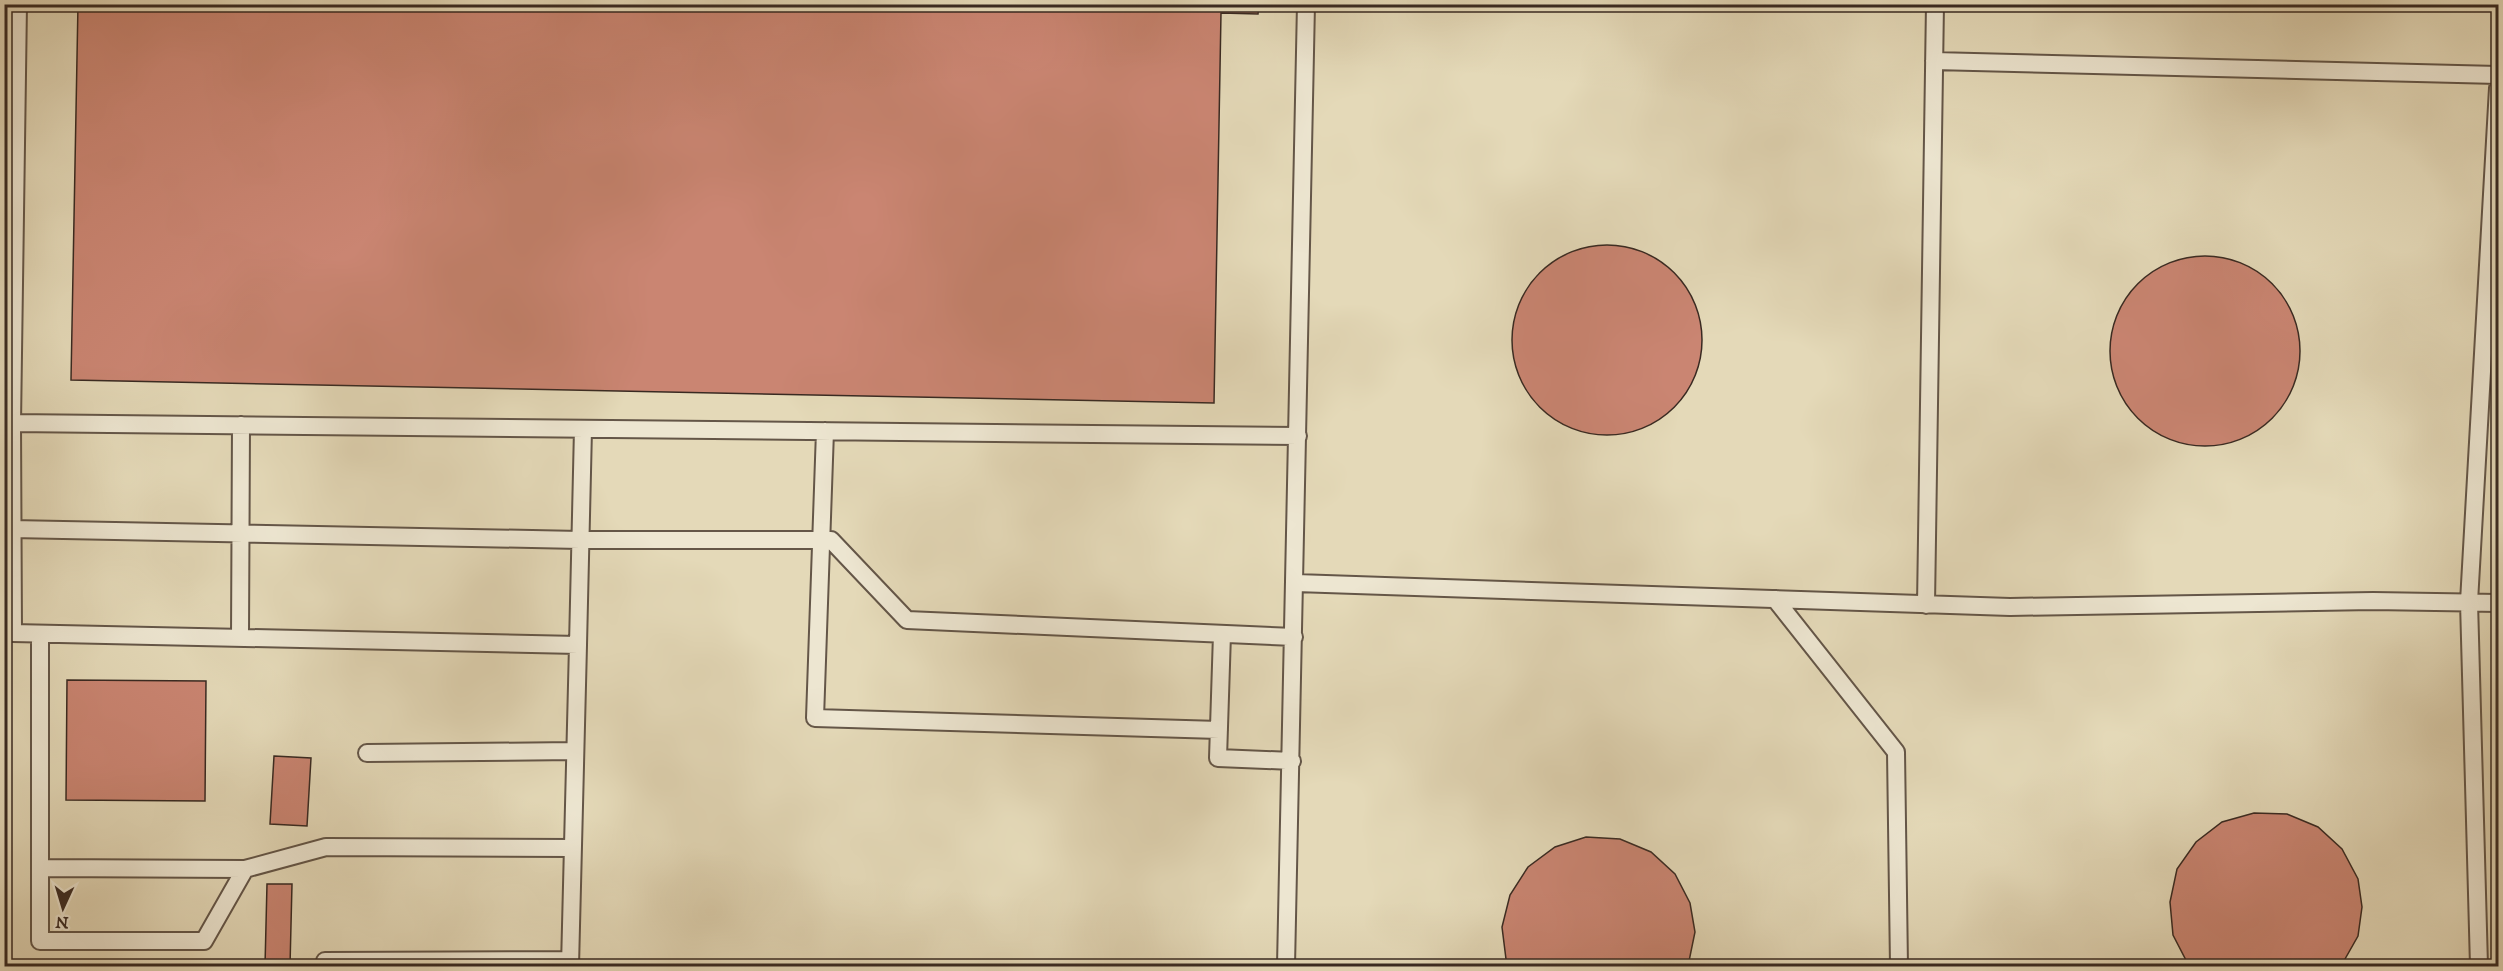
<svg xmlns="http://www.w3.org/2000/svg" width="2503" height="971" font-family="'IM FELL DW Pica',serif">
<style>
.building{fill:#ca8572;stroke:#392a22;stroke-width:1.5}
.lines{fill:none;stroke-linecap:round;stroke-linejoin:round}
.service-casing{stroke:#645648;stroke-width:20}
.service{stroke:#ede6d1;stroke-width:16}
</style>
<rect width="100%" height="100%" fill="#e4d9b8"/>
<filter id="stains"><feTurbulence type="fractalNoise" baseFrequency=".00333" numOctaves="4"/><feColorMatrix values="0 0 0 0 .2 0 0 0 0 .09 0 0 0 0 .02 0 0 0 .5 -.17"/></filter>
<radialGradient id="worn" r=".72"><stop offset=".6" stop-color="#630" stop-opacity="0"/><stop offset="1" stop-color="#630" stop-opacity=".3"/></radialGradient>
<path class="building" d="M78,4H1259L1258,14L1221,13L1214,403L71,380Z
M1512 340a95 95 0 1 1 190 0a95 95 0 1 1-190 0Z
M2110 351a95 95 0 1 1 190 0a95 95 0 1 1-190 0Z
M67,680L206,681L205,801L66,800Z
M274,756L311,758L307,826L270,824Z
M2254,813L2287,814L2318,827L2342,849L2358,879L2362,907L2358,936L2341,966H2190L2188,964L2173,935L2170,902L2177,869L2196,842L2222,822Z
M1586,837L1620,839L1651,852L1675,874L1690,903L1695,932L1688,966H1510L1506,959L1502,927L1510,895L1528,867L1555,847Z
M267,884H292L290,966H265Z"/>
<g class="lines">
<g class="service-casing">
<path id="service" d="M18,4L12,423L1298,436
M1934,61L2498,75
M12,423L13,633L578,645L583,429
M825,431L815,718L1219,730
M12,529L580,540H831L907,620L1294,637
M1296,583L2010,607L2373,601L2498,603
M1775,599L1896,752L1899,966
M1926,605L1935,4
M40,634V941H204L245,869L40,868
M1222,634L1218,758L1292,761
M240,638L241,425
M367,753L575,751
M245,869L326,847L572,848
M325,961L570,960
M570,966L578,645
M1286,966L1306,4
M2479,966L2469,602L2498,88"/>
</g>
<use href="#service" class="service"/>
</g>
<rect width="2503" height="971" fill="none" stroke="#e4d9b8" stroke-width="24"/>
<rect x="6" y="6" width="2491" height="959" fill="none" stroke="#392a22" stroke-width="3"/>
<rect x="12" y="12" width="2479" height="947" fill="none" stroke="#392a22" stroke-width="1.5"/>
<g transform="translate(63 908) rotate(184)" stroke="#ede6d1" stroke-width="4.5" paint-order="stroke">
<path d="M0-4.5L10 22L0 15L-10 22Z" fill="#392a22"/>
<text y="-9" font-size="16" font-weight="bold" text-anchor="middle" fill="#392a22">N</text>
</g>
<rect width="100%" height="100%" filter="url(#stains)"/>
<rect width="100%" height="100%" fill="url(#worn)"/>
</svg>
